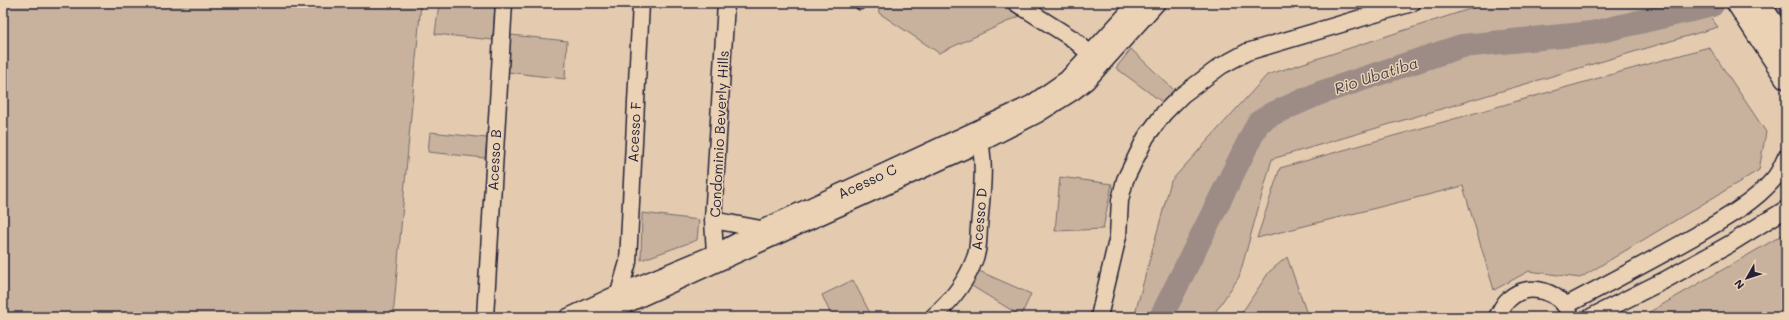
<svg xmlns="http://www.w3.org/2000/svg" width="1789" height="320" font-family="Mali,sans-serif">
<style>
.green{fill:#c8b29e;stroke:#756a6c}
.lines{fill:none;stroke-linecap:round;stroke-linejoin:round}
.river{stroke:#9c8c85;stroke-width:24}
.lane-casing{stroke:#22223b;stroke-width:11}
.street-casing{stroke:#22223b;stroke-width:19}
.highway-casing{stroke:#22223b;stroke-width:25}
.lane{stroke:#ecd2b4;stroke-width:8}
.street{stroke:#ecd2b4;stroke-width:16}
.highway{stroke:#ecd2b4;stroke-width:22}
.labels{text-anchor:middle;dominant-baseline:central;stroke-width:3;stroke-linejoin:round;paint-order:stroke}
.street-label{font-size:14px;fill:#22223b;stroke:#ecd2b4}
.water-label{font-size:15px;font-style:italic;fill:#474251;stroke:#ecd2b4}
</style>
<rect width="100%" height="100%" fill="#e4cbaf"/>
<filter id="ink" filterUnits="userSpaceOnUse"><feTurbulence type="fractalNoise" baseFrequency=".025" numOctaves="2"/><feDisplacementMap in="SourceGraphic" scale="8" xChannelSelector="R" yChannelSelector="G"/><feConvolveMatrix kernelMatrix="1 2 1 2 8 2 1 2 1" color-interpolation-filters="sRGB"/></filter>
<g filter="url(#ink)">
<path class="green" d="M3,3H421L393,317H3Z
M439,3H495L493,40L435,34Z
M878,3H997L1020,16L939,53L879,13Z
M1488,3H1700L1718,27L1272,159L1239,277L1212,317H1134L1171,181L1267,75Z
M511,35L567,41L565,79L507,72Z
M1709,47L1766,132L1759,170L1580,278L1529,271L1494,290L1463,186L1257,238L1280,168Z
M1131,49L1174,90L1162,102L1116,68Z
M430,132L487,138L485,158L428,152Z
M1060,177L1112,184L1103,229L1055,231Z
M642,213L699,220L697,240L641,260Z
M1786,233V317H1641Z
M1287,257L1308,317H1239L1269,272Z
M979,271L1031,294L1021,316L970,285Z
M853,280L872,317H832L822,295Z"/>
<g class="lines">
<path class="river" d="M1740,5H1771L1782,3
M1161,317L1258,123L1270,115L1320,93L1462,46L1592,33L1712,5"/>
<g class="lane-casing">
<path id="lane" d="M860,5L861,3"/>
</g>
<g class="street-casing">
<path id="street" d="M1016,3L1073,39L1098,61
M713,220L761,229
M718,260L715,253L713,220L726,3
M620,301L619,293L628,262L641,3
M1565,306C1609,283 1653,260 1695,236C1722,220 1752,204 1772,181C1779,174 1782,166 1786,157
M485,317L504,3
M568,317L619,293L715,253L761,229L1031,104L1067,79L1137,3
M599,317L981,143L1038,114L1073,92L1087,81L1157,3
M933,317C951,301 967,281 975,258C979,249 978,237 979,228C981,197 987,164 978,134
M1099,317L1118,236L1120,200L1125,180L1146,137L1164,113L1182,95L1221,66L1247,52L1412,3
M1497,317C1501,310 1503,304 1509,299C1530,280 1562,292 1571,317
M1591,317L1665,280L1728,245L1786,209"/>
</g>
<g class="highway-casing">
<path id="highway" d="M1738,3L1786,77
M1758,3L1786,44"/>
</g>
<use href="#lane" class="lane"/>
<use href="#street" class="street"/>
<use href="#highway" class="highway"/>
</g>
</g>
<g class="labels">
<g class="street-label">
<text transform="translate(634 132) rotate(-87)">Acesso F</text>
<text transform="translate(719 134) rotate(-87)">Condominio Beverly Hills</text>
<text transform="translate(494 160) rotate(-87)">Acesso B</text>
<text transform="translate(867 181) rotate(-25)">Acesso C</text>
<text transform="translate(979 219) rotate(-85)">Acesso D</text>
</g>
<g class="water-label">
<text transform="translate(1376 75) rotate(-18)">Rio Ubatiba</text>
</g>
</g>
<rect width="1789" height="320" fill="none" stroke="#ecd2b4" stroke-width="16"/>
<rect x="8" y="8" width="1773" height="304" fill="none" stroke="#22223b" stroke-width="1.5" filter="url(#ink)"/>
<g transform="translate(1747 278) rotate(231)" stroke="#ecd2b4" stroke-width="3" paint-order="stroke">
<path d="M0-3L7 15L0 10L-7 15Z" fill="#22223b"/>
<text y="-6" font-size="11" font-weight="bold" text-anchor="middle" fill="#22223b">N</text>
</g>
</svg>
